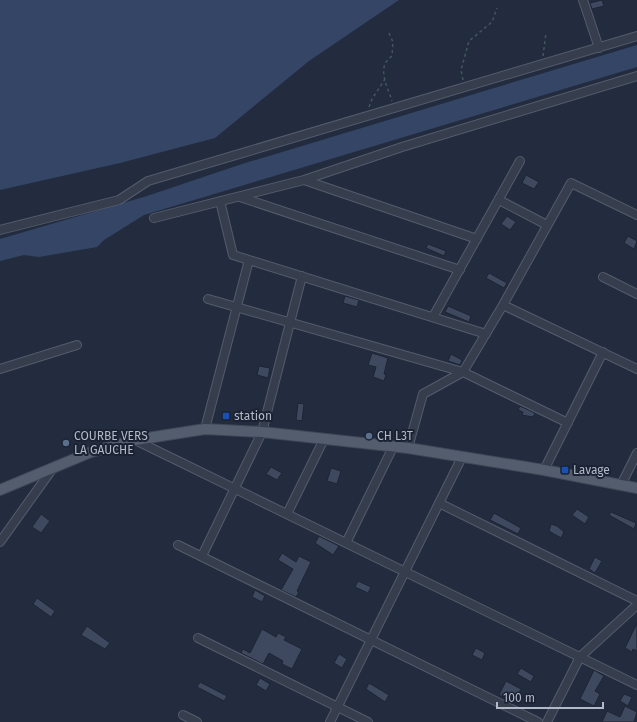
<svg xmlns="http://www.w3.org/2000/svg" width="637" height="722" font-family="'Fira Sans',sans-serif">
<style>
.water{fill:#354566}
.building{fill:#3e485e;stroke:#1d2535}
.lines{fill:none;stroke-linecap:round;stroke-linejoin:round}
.minor-casing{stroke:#545c6c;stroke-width:10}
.major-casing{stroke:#3f4757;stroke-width:12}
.path{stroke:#42575c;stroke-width:1.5;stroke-dasharray:3 3;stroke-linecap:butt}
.minor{stroke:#363e4e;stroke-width:8}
.major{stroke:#545d6e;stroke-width:10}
.transit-dot{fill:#1a4fb4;stroke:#1b2333;stroke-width:1.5}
.service-dot{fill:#5c6f8a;stroke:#1b2333;stroke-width:1.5}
.labels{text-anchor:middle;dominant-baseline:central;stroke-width:4;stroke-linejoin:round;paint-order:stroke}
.poi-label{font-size:12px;fill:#b2b9c9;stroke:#1b2333;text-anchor:start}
</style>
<rect width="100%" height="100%" fill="#222c3e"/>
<path class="water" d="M0,0H399L309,61L215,138L120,163L0,190Z
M637,45V67L144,215L104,240L97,247L39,257L24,255L0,261V239L147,196L242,164Z"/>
<path class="building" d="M602,0L604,6L592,9L590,3Z
M526,175L539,182L534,189L522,183Z
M507,216L516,222L510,230L501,224Z
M628,236L637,241L634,249L624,243Z
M428,244L446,251L444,256L426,248Z
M489,273L507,283L504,288L486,278Z
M345,296L359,300L357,307L343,303Z
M448,306L471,316L469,322L445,312Z
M372,353L388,358L384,374L386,375L384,381L373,377L376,367L368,365Z
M451,354L462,360L460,365L448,361Z
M259,366L270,368L268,378L257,375Z
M298,403L304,404L302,421L296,420Z
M520,406L535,413L533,417L522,415L523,412L518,410Z
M271,467L282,473L277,480L266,474Z
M331,468L341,471L337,484L327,481Z
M577,509L589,517L585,524L572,515Z
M611,512L636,523L634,529L609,515Z
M494,513L521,528L518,534L490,520Z
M41,514L50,521L41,533L32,527Z
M551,524L557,526L564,532L561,538L549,531Z
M319,536L339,546L333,555L315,543Z
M282,553L296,562L299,556L311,562L297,591L299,592L296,597L281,590L293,569L278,560Z
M595,557L602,561L595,573L589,569Z
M358,581L371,587L368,593L355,587Z
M255,590L265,596L262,602L252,597Z
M37,598L55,611L51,617L33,604Z
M637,623V651L633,649L632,652L625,648Z
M87,626L110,643L105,649L81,635Z
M262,629L276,637L278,633L286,637L284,640L302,649L292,669L282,664L283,661L269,653L263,664L241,653L243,649L250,653Z
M476,648L485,653L482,660L472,655Z
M339,654L347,659L342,668L334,663Z
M521,668L534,676L531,682L517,674Z
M594,670L604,676L595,691L600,694L594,706L580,699Z
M260,678L270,684L266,691L256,685Z
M506,681L521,689L517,697L521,699L518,704L499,695Z
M200,682L227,696L224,701L197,687Z
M369,683L389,695L385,702L366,689Z
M624,694L632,697L628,706L620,701Z
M625,706L637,712L634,722H602L607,711L620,717Z"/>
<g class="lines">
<g class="minor-casing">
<path id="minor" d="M583,0L599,48
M304,180L477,239
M240,197L460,270
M499,200L547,225
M220,201L233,255L486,334
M154,218L304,180L402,147L637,76
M0,230L119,200L148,181L637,36
M603,277L637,294
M208,299L463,372L568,423
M503,305L637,369
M433,317L520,161
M0,369L77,345
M205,429L249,260
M135,440L637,685
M408,448L423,394L463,372L503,305L571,183L637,215
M544,470L603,352
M621,485L637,453
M439,503L637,601
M287,514L324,439
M0,542L53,468
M346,543L393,447
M178,545L538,722
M202,556L262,432L302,276
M198,638L368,722
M183,715L197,722
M330,722L462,457
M547,722L580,657L637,605"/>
</g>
<g class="major-casing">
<path id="major" d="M0,490L91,452L135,440L205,429L262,432L408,448L544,470L637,488"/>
</g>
<path class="path" d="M389,33L393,42L392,56C376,67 387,85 392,101
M543,56L546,33
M463,80L461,70L469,41L492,22L497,8
M369,107L372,99L385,79"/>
<use href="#minor" class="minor"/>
<use href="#major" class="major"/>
</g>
<g class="transit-dot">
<rect x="222" y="412" width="8" height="8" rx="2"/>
<rect x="561" y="466" width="8" height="8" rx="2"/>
</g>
<g class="service-dot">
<circle cx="369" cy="436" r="4"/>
<circle cx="66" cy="443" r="4"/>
</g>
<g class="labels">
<g class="poi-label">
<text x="234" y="416">station</text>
<text x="74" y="436">COURBE VERS<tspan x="74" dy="14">LA GAUCHE</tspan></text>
<text x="377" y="436">CH L3T</text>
<text x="573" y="470">Lavage</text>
</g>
</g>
<path d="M497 702v6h106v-6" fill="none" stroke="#b2b9c9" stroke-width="2"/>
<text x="503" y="702" font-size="12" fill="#b2b9c9" stroke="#1b2333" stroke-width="3" paint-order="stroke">100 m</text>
</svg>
